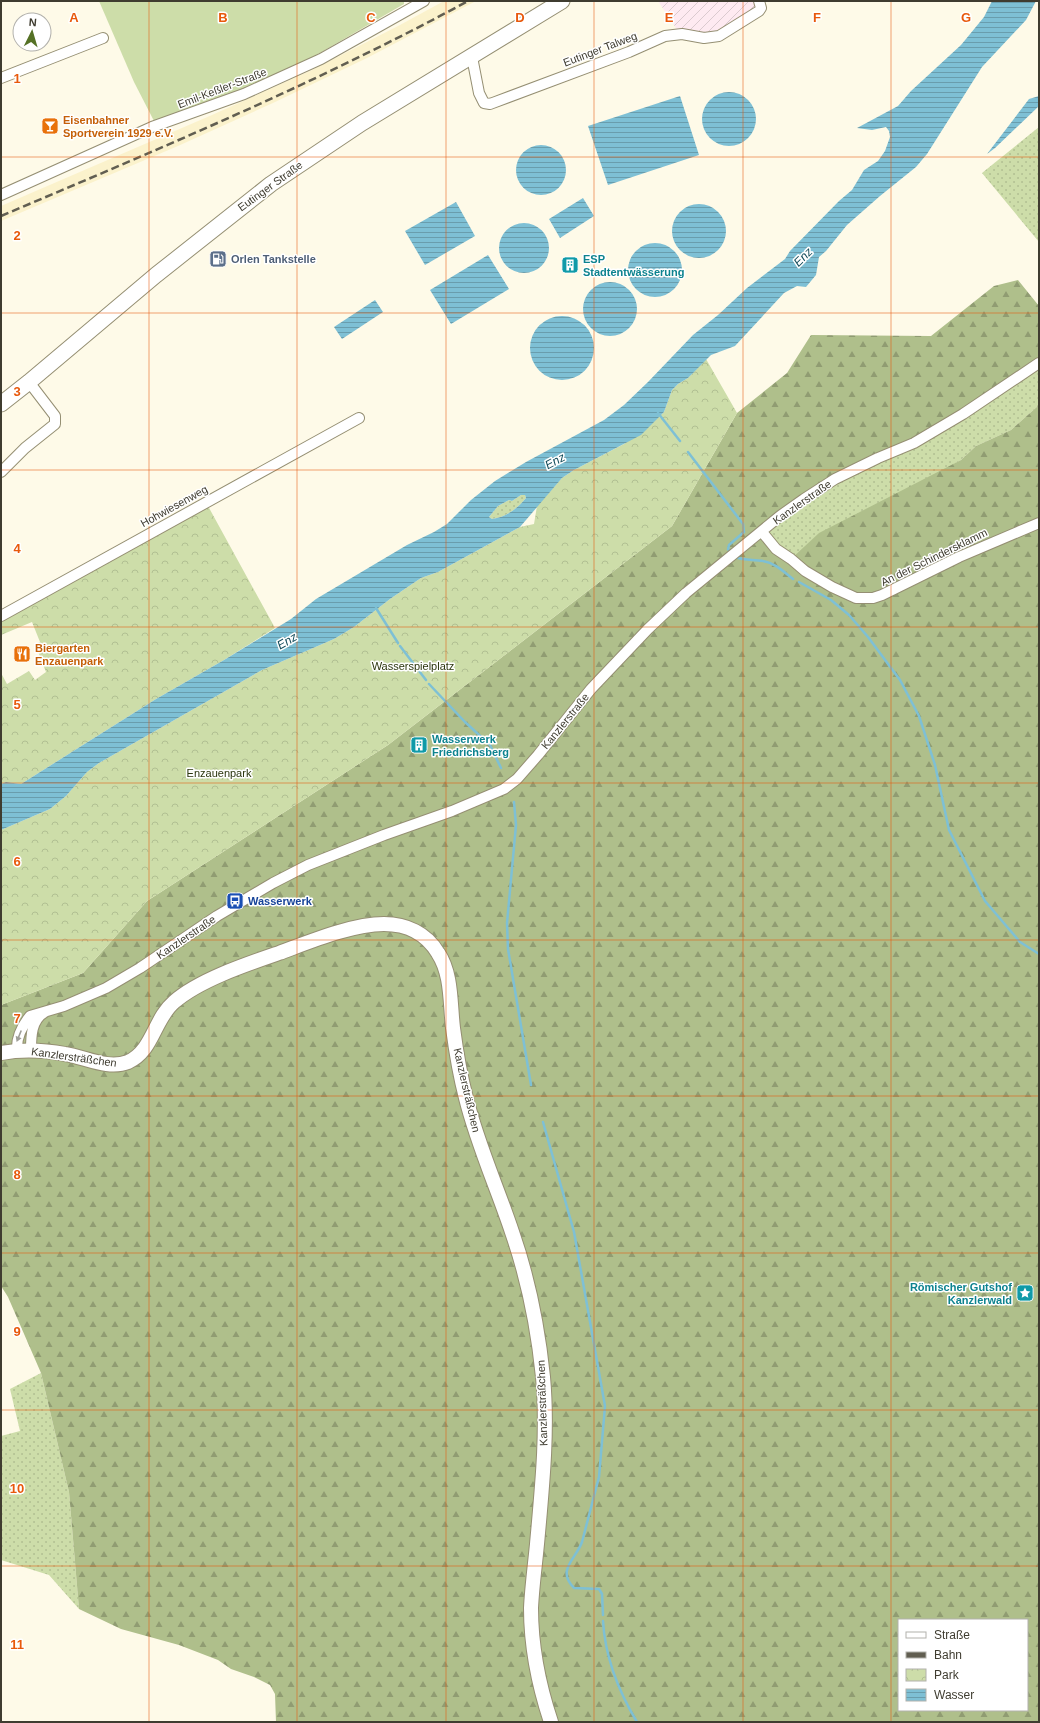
<svg xmlns="http://www.w3.org/2000/svg" width="1040" height="1723" font-family="Arial,sans-serif">
<style>
.built{fill:#fbf2cc}
.industrial{fill:url(#industrial-furrows)}
.grass{fill:url(#grass-dots)}
.forest{fill:url(#forest-firs);fill-rule:evenodd}
.park{fill:url(#park-crowns)}
.garden{fill:#cddda9}
.water{fill:url(#water-rules);fill-rule:evenodd}
.lines{fill:none;stroke-linecap:round;stroke-linejoin:round}
.stream{stroke:#7ec0d5;stroke-width:2.5}
.street-casing{stroke:#958f73;stroke-width:12}
.secondary-casing{stroke:#958f73;stroke-width:16}
.primary-casing{stroke:#958f73;stroke-width:17}
.street{stroke:#fff;stroke-width:10}
.secondary{stroke:#fff;stroke-width:14}
.primary{stroke:#fff;stroke-width:15}
.rail{stroke:#615e51;stroke-width:2.5;stroke-dasharray:8 4;stroke-linecap:butt}
.oneway{fill:#9f9e98}
.grid{fill:none;stroke:#e8590c;stroke-width:1;stroke-opacity:0.55}
.labels{text-anchor:middle;dominant-baseline:central;stroke-width:3;stroke-linejoin:round;paint-order:stroke}
.street-label{font-size:11px;fill:#3f3c30;stroke:#fff}
.food-label{font-size:11px;font-weight:bold;fill:#c56008;stroke:#fff;text-anchor:start}
.service-label{font-size:11px;font-weight:bold;fill:#4e5e75;stroke:#fff;text-anchor:start}
.culture-label{font-size:11px;font-weight:bold;fill:#0d838f;stroke:#fff;text-anchor:start}
.park-label{font-size:11px;fill:#2b350d;stroke:#fff}
.transit-label{font-size:11px;font-weight:bold;fill:#164399;stroke:#fff;text-anchor:start}
.water-label{font-size:12px;font-style:italic;fill:#104a59;stroke:#fff}
.grid-label{font-size:13px;text-anchor:middle;font-weight:bold;fill:#e8590c;stroke:#fff;stroke-width:3;stroke-linejoin:round;paint-order:stroke}
</style>
<defs>
<pattern id="industrial-furrows" width="10" height="10" patternUnits="userSpaceOnUse"><rect width="10" height="10" fill="#feeaf1"/><path d="M-1 1l2-2M0 10L10 0M9 11l2-2" fill="none" stroke="#dbcacf"/></pattern>
<pattern id="grass-dots" width="8" height="8" patternUnits="userSpaceOnUse"><rect width="8" height="8" fill="#cddda9"/><path d="M2 2h.1M6 6h.1" fill="none" stroke="#b1bf92" stroke-width="1.8" stroke-linecap="round"/></pattern>
<pattern id="forest-firs" width="22" height="20" patternUnits="userSpaceOnUse"><rect width="22" height="20" fill="#afbf8b"/><path d="M5 1l3.5 6h-7zM16 11l3.5 6h-7z" fill="#909c72"/></pattern>
<pattern id="park-crowns" width="20" height="18" patternUnits="userSpaceOnUse"><rect width="20" height="18" fill="#cddda9"/><path d="M2 6a3 3 0 1 1 6 0M12 15a3 3 0 1 1 6 0" fill="none" stroke="#b1bf92"/></pattern>
<pattern id="water-rules" width="6" height="5" patternUnits="userSpaceOnUse"><rect width="6" height="5" fill="#7ec0d5"/><path d="M0 2.5h6" fill="none" stroke="#699dad"/></pattern>
</defs>
<rect width="100%" height="100%" fill="#fefae8"/>
<path class="built" d="M444,1H476L367,58L273,103L178,146L1,221V206L212,115L312,70L400,25Z"/>
<path class="industrial" d="M658,1H755L756,7L736,21L714,32L698,35L678,31Z"/>
<path class="grass" d="M1039,127V242L982,173Z
M1039,363V405L1011,430L976,446L961,460L791,559L762,532L780,516Z
M521,495H525L526,498C517,509 506,517 492,519L489,517L498,506L509,500L512,501Z
M41,1373L69,1492L79,1609L49,1575L1,1560V1436L20,1431L10,1389Z"/>
<path class="forest" d="M1018,280L1039,306V363L963,414L835,479L762,532L791,559L819,533L961,460L976,446L1011,430L1039,405V1722H276L275,1694L270,1685L254,1677L231,1669L218,1660L179,1645L121,1629L79,1609L69,1492L41,1373L8,1297L1,1286V1005L83,973L147,901L388,745L672,526L737,413L787,373L811,335L931,336L994,286ZM899,1620H1027V1710H899Z"/>
<path class="park" d="M706,359L737,413L672,526L388,745L147,901L83,973L1,1005V830L50,809L66,796L87,772L99,763L262,670L334,639L354,627L390,599L421,578L438,572L520,527L534,524L537,506L562,478L574,470L624,444L656,419L664,412L672,390L678,384L688,378Z
M208,506L275,628L224,660L156,699L21,784L6,782L1,784V673L7,684L29,671L35,680L46,672L35,644L40,642L32,622L1,635V620Z"/>
<path class="garden" d="M99,1H404V4L313,57L240,90L154,121L134,82Z"/>
<path class="water" d="M992,1H1036L1026,20L982,67L927,154L916,167L880,196L847,225L826,251L819,257L816,275L806,287L797,286L784,293L735,346L711,355L688,378L678,384L672,390L664,412L641,435L574,470L562,478L520,527L438,572L421,578L390,599L354,627L334,639L262,670L99,763L87,772L66,796L50,809L1,830V784L6,782L21,784L156,699L224,660L291,619L316,599L407,545L434,532L447,524L471,500L495,481L526,462L604,420L624,405L648,382L693,335L718,315L747,288L785,259L790,251L839,201L852,190L864,170L878,161L885,151L890,137L889,131L886,127L872,130L857,128L898,106L911,91L961,45L984,17ZM521,495H525L526,498C517,509 506,517 492,519L489,517L498,506L509,500L512,501Z
M702 119a27 27 0 1 1 54 0a27 27 0 1 1-54 0Z
M680,96L699,155L608,185L588,126Z
M1039,96V106L995,148L987,154L1029,99Z
M516 170a25 25 0 1 1 50 0a25 25 0 1 1-50 0Z
M583,198L594,216L560,238L549,219Z
M456,202L475,236L425,265L405,231Z
M672 231a27 27 0 1 1 54 0a27 27 0 1 1-54 0Z
M499 248a25 25 0 1 1 50 0a25 25 0 1 1-50 0Z
M628 270a27 27 0 1 1 54 0a27 27 0 1 1-54 0Z
M488,255L509,289L451,324L430,290Z
M583 309a27 27 0 1 1 54 0a27 27 0 1 1-54 0Z
M375,300L383,312L342,339L334,327Z
M530 348a32 32 0 1 1 64 0a32 32 0 1 1-64 0Z"/>
<g class="lines">
<path class="stream" d="M658,413L680,441
M688,452L743,524L744,532L729,545L728,549L730,552
M735,557C745,561 754,559 763,561C775,563 784,572 793,579
M799,582L831,600L849,615L868,637L900,680L919,716L935,765L949,830L985,901L1020,942L1039,954
M376,608L398,643
M400,646L426,680
M429,684L465,722L490,745L501,768
M514,802L516,825L507,923L508,949L531,1085
M543,1122L574,1232L605,1406L599,1477L582,1542C576,1559 556,1570 574,1588L599,1589L602,1594L603,1615
M603,1621C605,1656 619,1692 637,1722"/>
<g class="street-casing">
<path id="street" d="M472,57L479,93L484,103L490,104L629,52L665,36L682,34L704,38L719,36L759,11L761,8L759,1
M1,78L103,38
M1,195L152,127L244,94L321,59L424,1
M1,472L25,448L55,424V416L29,382
M762,532L776,549L791,559L805,571L832,587L856,598H873L882,595L959,557L1039,523
M1,616L359,418
M31,1050C31,1037 31,1020 45,1012
M17,1051C16,1037 22,1026 30,1016L64,1006L106,988L140,968L217,916L273,883L308,865L384,835L452,811L504,789L517,779L538,755L591,689L648,629L686,593L780,516L804,499L835,479L878,458L914,443L963,414L1039,363"/>
</g>
<g class="secondary-casing">
<path id="secondary" d="M1,1053C23,1049 43,1050 65,1054C85,1057 108,1070 128,1062C153,1051 154,1019 174,1002C199,980 247,964 279,953C309,942 352,924 384,924C406,924 426,933 438,953C452,974 450,1003 453,1028C456,1051 460,1075 466,1098C477,1143 497,1187 512,1232C528,1278 538,1328 543,1377C548,1432 542,1488 537,1544C535,1565 532,1587 531,1608C531,1647 539,1686 551,1722"/>
</g>
<g class="primary-casing">
<path id="primary" d="M1,404L29,382L156,275L271,184L362,123L562,1"/>
</g>
<use href="#street" class="street"/>
<use href="#secondary" class="secondary"/>
<use href="#primary" class="primary"/>
<path class="rail" d="M1,216C159,149 317,83 468,1"/>
</g>
<defs><path id="oneway-solid" d="M-6-.8H1V-3.2L6.5 0L1 3.2V.8H-6Z"/></defs>
<use class="oneway" href="#oneway-solid" transform="translate(19 1036) rotate(112)"/>
<path class="grid" d="M149,1V1722M297,1V1722M446,1V1722M594,1V1722M743,1V1722M891,1V1722M1,157H1039M1,313H1039M1,470H1039M1,627H1039M1,783H1039M1,940H1039M1,1096H1039M1,1253H1039M1,1410H1039M1,1566H1039"/>
<defs>
<g id="bar-square" transform="scale(0.9)"><rect x="-9" y="-9" width="18" height="18" rx="4" fill="#e8710a" stroke="#fff"/><path d="M-6-5H6L.8 .8V4.5H3.5V6h-7V4.5H-.8V.8Z" fill="#fff"/></g>
<g id="fuel-square" transform="scale(0.9)"><rect x="-9" y="-9" width="18" height="18" rx="4" fill="#5c6f8a" stroke="#fff"/><path d="M-5.5-6h7V0h2V4h1.3V-2.5L3-4.5l.8-.8L6-3V5H2.5V1h-1V6h-7ZM-4.2-4.7v3.2H.2V-4.7Z" fill="#fff"/></g>
<g id="building-square" transform="scale(0.9)"><rect x="-9" y="-9" width="18" height="18" rx="4" fill="#0f9aa8" stroke="#fff"/><path d="M-4-6H4V6H1V3H-1V6H-4ZM-2.5-4.3h1.7v1.8h-1.7ZM.8-4.3h1.7v1.8H.8ZM-2.5-1h1.7V.8h-1.7ZM.8-1h1.7V.8H.8Z" fill="#fff"/></g>
<g id="restaurant-square" transform="scale(0.9)"><rect x="-9" y="-9" width="18" height="18" rx="4" fill="#e8710a" stroke="#fff"/><path d="M-5-6h1v4h1v-4h1v4h1v-4h1v5L-1.5 .5V6h-2V.5L-5-1ZM5-6V6H3V1.5H1.5Q1.5-4 5-6Z" fill="#fff"/></g>
<g id="bus-square" transform="scale(0.9)"><rect x="-9" y="-9" width="18" height="18" rx="4" fill="#1a4fb4" stroke="#fff"/><path d="M-5-6H5V4H4V6H2V4H-2V6H-4V4H-5ZM-3.5-4V0h7V-4ZM-3.5 1.2v1.5H-2V1.2ZM2 1.2v1.5H3.5V1.2Z" fill="#fff"/></g>
<g id="sight-square" transform="scale(0.9)"><rect x="-9" y="-9" width="18" height="18" rx="4" fill="#0f9aa8" stroke="#fff"/><path d="M0-6L1.8-2.2L6-1.7L2.9 1.2L3.7 5.4L0 3.3L-3.7 5.4L-2.9 1.2L-6-1.7L-1.8-2.2Z" fill="#fff"/></g>
</defs>
<g fill-rule="evenodd">
<use href="#bar-square" x="50" y="126"/>
<use href="#fuel-square" x="218" y="259"/>
<use href="#building-square" x="570" y="265"/>
<use href="#restaurant-square" x="22" y="654"/>
<use href="#building-square" x="419" y="745"/>
<use href="#bus-square" x="235" y="901"/>
<use href="#sight-square" x="1025" y="1293"/>
</g>
<g class="labels">
<g class="street-label">
<text transform="translate(600 49) rotate(-21)">Eutinger Talweg</text>
<text transform="translate(222 88) rotate(-21)">Emil-Keßler-Straße</text>
<text transform="translate(270 186) rotate(-36)">Eutinger Straße</text>
<text transform="translate(802 502) rotate(-35)">Kanzlerstraße</text>
<text transform="translate(174 506) rotate(-29)">Hohwiesenweg</text>
<text transform="translate(934 557) rotate(-26)">An der Schindersklamm</text>
<text transform="translate(565 721) rotate(-51)">Kanzlerstraße</text>
<text transform="translate(186 937) rotate(-34)">Kanzlerstraße</text>
<text transform="translate(74 1057) rotate(8)">Kanzlersträßchen</text>
<text transform="translate(467 1090) rotate(77)">Kanzlersträßchen</text>
<text transform="translate(542 1403) rotate(-92)">Kanzlersträßchen</text>
</g>
<g class="food-label">
<text x="63" y="120">Eisenbahner<tspan x="63" dy="13">Sportverein 1929 e.V.</tspan></text>
<text x="35" y="648">Biergarten<tspan x="35" dy="13">Enzauenpark</tspan></text>
</g>
<g class="service-label">
<text x="231" y="259">Orlen Tankstelle</text>
</g>
<g class="culture-label">
<text x="583" y="259">ESP<tspan x="583" dy="13">Stadtentwässerung</tspan></text>
<text x="432" y="739">Wasserwerk<tspan x="432" dy="13">Friedrichsberg</tspan></text>
<text x="1012" y="1287" text-anchor="end">Römischer Gutshof<tspan x="1012" dy="13">Kanzlerwald</tspan></text>
</g>
<g class="park-label">
<text x="413" y="666">Wasserspielplatz</text>
<text x="219" y="773">Enzauenpark</text>
</g>
<g class="transit-label">
<text x="248" y="901">Wasserwerk</text>
</g>
<g class="water-label">
<text transform="translate(803 257) rotate(-45)">Enz</text>
<text transform="translate(555 461) rotate(-28)">Enz</text>
<text transform="translate(287 641) rotate(-30)">Enz</text>
</g>
</g>
<g class="grid-label">
<text x="74" y="22">A</text>
<text x="223" y="22">B</text>
<text x="371" y="22">C</text>
<text x="520" y="22">D</text>
<text x="669" y="22">E</text>
<text x="817" y="22">F</text>
<text x="966" y="22">G</text>
<text x="17" y="83">1</text>
<text x="17" y="240">2</text>
<text x="17" y="396">3</text>
<text x="17" y="553">4</text>
<text x="17" y="709">5</text>
<text x="17" y="866">6</text>
<text x="17" y="1023">7</text>
<text x="17" y="1179">8</text>
<text x="17" y="1336">9</text>
<text x="17" y="1493">10</text>
<text x="17" y="1649">11</text>
</g>
<rect width="1040" height="1723" fill="none" stroke="#3f3c30" stroke-width="4"/>
<rect x="898" y="1619" width="130" height="92" fill="#ffffff" stroke="#b2b1ac"/>
<rect x="906" y="1632" width="20" height="6" fill="#ffffff" stroke="#b2b1ac"/>
<text x="934" y="1639" font-size="12" fill="#3f3c30">Straße</text>
<rect x="906" y="1652" width="20" height="6" fill="#615e51" stroke="#b2b1ac"/>
<text x="934" y="1659" font-size="12" fill="#3f3c30">Bahn</text>
<rect x="906" y="1669" width="20" height="12" fill="url(#park-crowns)" stroke="#b2b1ac"/>
<text x="934" y="1679" font-size="12" fill="#3f3c30">Park</text>
<rect x="906" y="1689" width="20" height="12" fill="url(#water-rules)" stroke="#b2b1ac"/>
<text x="934" y="1699" font-size="12" fill="#3f3c30">Wasser</text>
<g transform="translate(32 32) rotate(5)"><circle r="19" fill="#ffffff" stroke="#b2b1ac"/>
<path d="M0-3L7 15L0 10L-7 15Z" fill="#557125"/>
<text y="-6" font-size="11" font-weight="bold" text-anchor="middle" fill="#3f3c30">N</text>
</g>
</svg>
